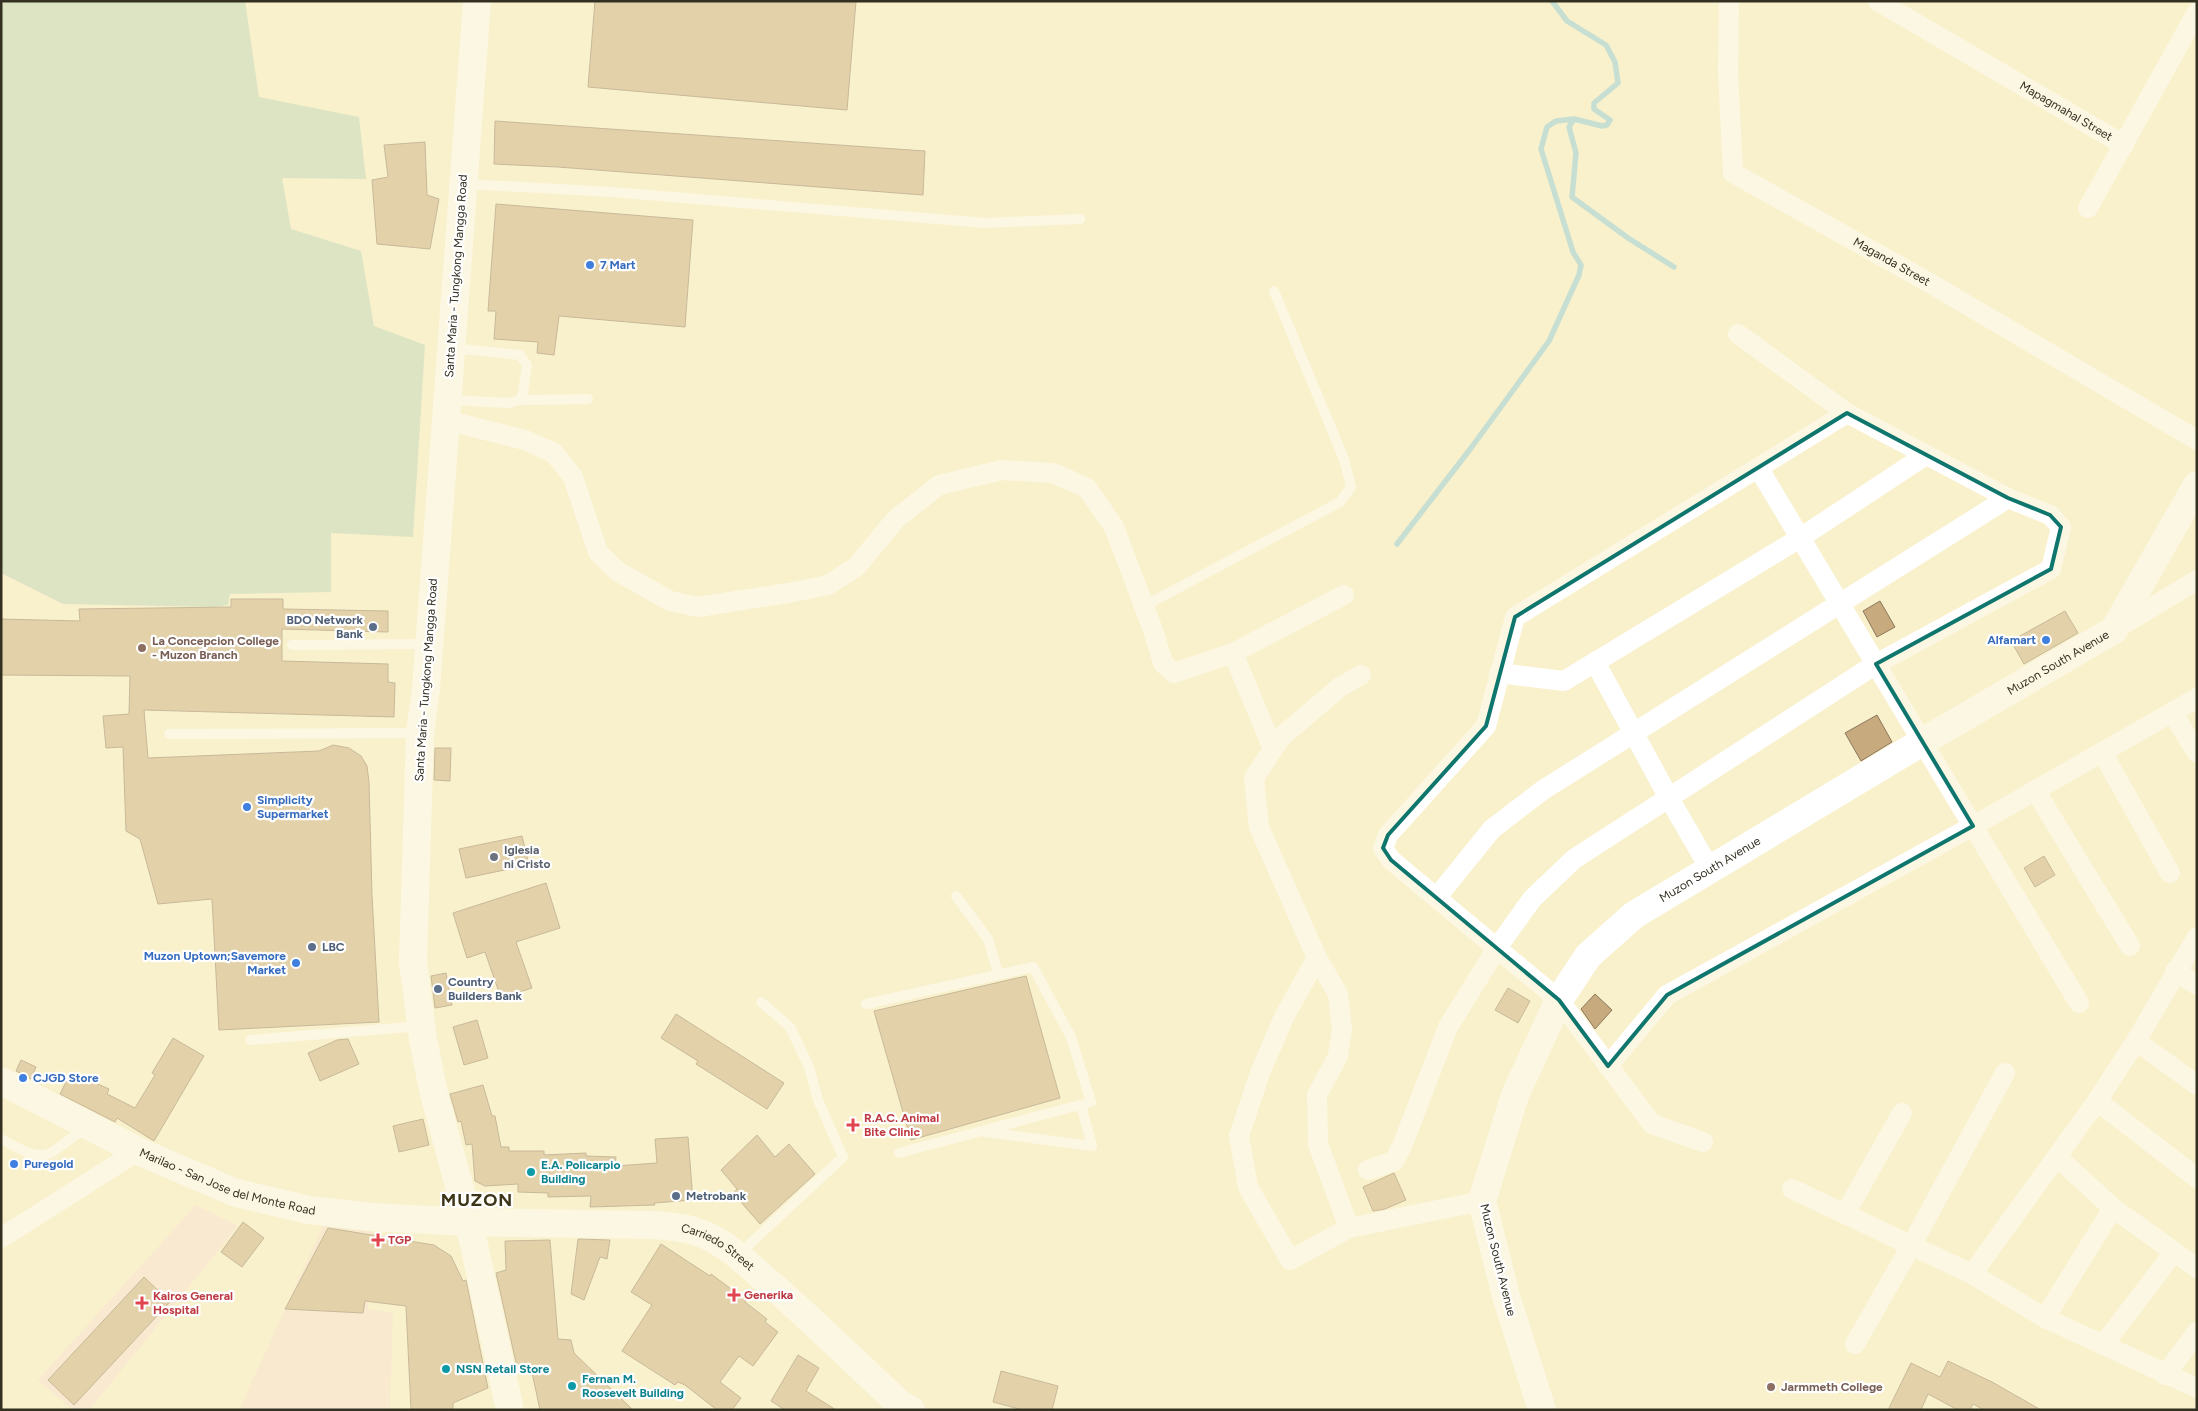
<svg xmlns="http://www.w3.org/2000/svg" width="2198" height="1411" font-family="Figtree,sans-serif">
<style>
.industrial{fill:#f6e1d3}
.medical{fill:#f7e0d5}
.green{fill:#b9d6bb}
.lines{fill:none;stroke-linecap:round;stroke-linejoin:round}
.stream{stroke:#8bcbd9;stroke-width:5.5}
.building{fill:#c8aa7f;stroke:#8b775b}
.lane{stroke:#fff;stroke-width:10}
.street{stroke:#fff;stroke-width:20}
.secondary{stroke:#fff;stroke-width:28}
.primary{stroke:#fff;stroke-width:28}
.marked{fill:none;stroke:#0f766e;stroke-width:4;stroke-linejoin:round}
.shop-dot{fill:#3f7fe0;stroke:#fff;stroke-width:2}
.service-dot{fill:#5c6f8a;stroke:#fff;stroke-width:2}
.education-dot{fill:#8d6e63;stroke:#fff;stroke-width:2}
.worship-dot{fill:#6b7280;stroke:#fff;stroke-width:2}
.health-dot{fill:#e0444e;stroke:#fff;stroke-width:2}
.culture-dot{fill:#0f9aa8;stroke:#fff;stroke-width:2}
.labels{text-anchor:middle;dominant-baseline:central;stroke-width:4.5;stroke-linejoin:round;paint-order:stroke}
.street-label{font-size:12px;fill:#333022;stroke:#fff}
.shop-label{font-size:12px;font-weight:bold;fill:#366cbe;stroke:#fff;text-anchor:start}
.service-label{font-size:12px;font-weight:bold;fill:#4e5e75;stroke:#fff;text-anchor:start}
.education-label{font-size:12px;font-weight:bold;fill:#785e54;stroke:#fff;text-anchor:start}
.worship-label{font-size:12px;font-weight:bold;fill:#5b616d;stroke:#fff;text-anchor:start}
.health-label{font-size:12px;font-weight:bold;fill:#be3a42;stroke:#fff;text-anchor:start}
.culture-label{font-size:12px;font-weight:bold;fill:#0d838f;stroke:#fff;text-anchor:start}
.district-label{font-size:18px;font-weight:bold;letter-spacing:1px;fill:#3d3517;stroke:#fff}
</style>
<rect width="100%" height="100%" fill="#f9f0cc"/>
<path class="industrial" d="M323,1226L374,1232L368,1309L393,1313L390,1410H239Z"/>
<path class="medical" d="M196,1205L238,1226L89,1410H73L38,1380Z"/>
<path class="green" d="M1,1H245L259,97L359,117L366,179L282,178L291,229L361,251L374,326L425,345L413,537L331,533V592L230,594L228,605L215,607L63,604L1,573Z"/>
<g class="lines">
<path class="stream" d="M1552,1L1567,21L1606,45L1615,62L1618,83L1594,103V109L1610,120L1607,125L1602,126L1574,119L1569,127L1576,153L1572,197L1628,238L1674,267
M1397,544L1471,448L1549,341L1579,275L1581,265L1573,252L1541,149L1547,127L1556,121L1574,119"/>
</g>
<path class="building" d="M595,1H856L847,110L588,87Z
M495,121L925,151L923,195L558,167L494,164Z
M425,142L427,195L439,199L430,249L377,244L372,180L388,177L384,145Z
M496,204L693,220L685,327L559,316L554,355L537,353L538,342L494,339L496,311H488Z
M231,599H283V609L388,611V632L282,629V661L388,664V682L395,683L394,717L144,710L148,758L319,751L333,745L349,748L361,756L367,766L369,782L372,895L379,1022L219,1030L212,899L158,904L140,839L126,831L123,747L106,748L103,716L129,714L130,676L1,675V619L80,621L79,609L231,607Z
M1880,601L1895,627L1877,637L1863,611Z
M2065,611L2078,633L2024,664L2011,641Z
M1877,715L1892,742L1861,761L1845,733Z
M435,748H451L450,781L434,780Z
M522,836L529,865L466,878L459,849Z
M2044,856L2055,875L2035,887L2024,868Z
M546,883L560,928L516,942L532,988L501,998L485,952L467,958L453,913Z
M446,973L452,1005L435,1008L431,976Z
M1026,976L1060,1098L911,1140L874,1011Z
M1508,988L1530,1001L1518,1023L1495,1010Z
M1595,994L1612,1010L1595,1029L1581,1009Z
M676,1014L784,1083L767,1109L696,1064L698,1061L661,1038Z
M477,1020L488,1058L464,1065L453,1027Z
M173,1038L204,1056L154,1141L117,1118L115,1122L60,1094L71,1072L109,1089L107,1094L135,1108L155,1075L152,1073Z
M348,1039L359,1064L320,1081L308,1053L337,1040Z
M21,1060L36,1067L31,1079L16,1071Z
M483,1085L492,1116H495L501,1147H509V1151H544V1155L586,1153V1156L616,1157L615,1166L657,1163L655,1139L688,1137L693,1200L654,1203L655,1205L590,1207L591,1196L548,1197V1193L518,1192V1184L485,1186L475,1181L472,1144L466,1145L461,1121L458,1122L450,1094Z
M423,1119L429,1145L399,1152L393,1126Z
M757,1135L775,1157L789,1144L815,1174L760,1224L733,1193L737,1189L721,1170Z
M1394,1173L1406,1200L1385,1209L1373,1211L1363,1187Z
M243,1222L264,1238L242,1267L221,1252Z
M328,1228L434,1245L451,1256L463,1281L466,1280L488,1388L453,1403V1410H411L406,1306L365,1301L363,1313L285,1309Z
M578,1239L610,1240L607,1259L600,1257L584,1300L571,1294Z
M550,1240L558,1339L571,1340L574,1353L633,1410H540L530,1363L517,1367L496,1273L506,1270L505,1241Z
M661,1244L710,1276L711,1274L746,1300L745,1302L767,1319L765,1322L778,1332L753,1366L739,1356L720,1382L741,1398L732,1410H717L685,1385L678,1382L675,1385L622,1351L652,1305L631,1292Z
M144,1277L170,1302L74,1405L48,1380Z
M798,1355L819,1368L806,1391L836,1410H785L771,1401Z
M1948,1361L1992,1382L2041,1410H1984L1973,1404L1970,1410H1958L1928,1394L1921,1410H1888L1911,1363L1940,1377Z
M1001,1371L1058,1386L1052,1410H1023L993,1402Z"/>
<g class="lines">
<path class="lane" d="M465,184L612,192L985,223L1080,219
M448,400L509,403L520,400L523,393L527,365L520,355L452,348
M520,400L588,399
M1144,606L1340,502L1351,487L1344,459L1274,291
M292,645L428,644
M169,734L419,733
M956,896L988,939L998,974
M866,1004L1033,967L1071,1037L1091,1102L899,1153
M250,1040L421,1026
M985,1132L1092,1146L1081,1105
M1,1139C17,1147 33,1160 51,1153L87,1127
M738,1255L843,1157L818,1100L809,1067L790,1027L761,1002"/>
<g class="street">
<path id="s1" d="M1729,1L1728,73L1733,173L1928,282L2197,440"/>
<path id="s2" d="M1878,1L2124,145"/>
<path d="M2088,208L2197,12"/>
<path d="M445,420L525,440L554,453L573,477L598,552L617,571L670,601L698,607L788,593L828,585L856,567L896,519L939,485L1002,470L1053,473L1087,488L1114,527L1153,630L1163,663L1174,673L1233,653L1273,749"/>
<path d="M1759,469L2079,1003"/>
<path d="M2116,629L2197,580"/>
<path d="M1233,653L1344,595"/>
<path d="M1595,662L1669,798L1710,869"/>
<path d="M1499,673L1564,681L1800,538L1926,455"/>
<path d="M1361,675L1340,687L1281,737L1254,778L1259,827L1317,958L1284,1017L1260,1073L1239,1136L1248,1187L1290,1260L1349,1228L1482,1201"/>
<path d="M2172,712L2197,753"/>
<path d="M2102,752L2170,873"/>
<path d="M2035,790L2130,946"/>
<path d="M1437,897L1492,829L1543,790L2008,498"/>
<path d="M1317,958L1338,994L1342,1030L1338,1056L1317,1095L1318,1144L1349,1228"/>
<path d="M2175,971L2197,985"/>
<path d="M2136,1041L2197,1085"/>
<path d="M1608,1066L1667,995L1973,826L2197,698"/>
<path d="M2097,1101L2197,1178"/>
<path d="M1703,1142L1652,1124L1559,1000L1391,860L1383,848L1388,835L1486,726L1515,617L1847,413"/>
<path d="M2057,1157L2113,1208L2197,1268"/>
<path d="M1368,1170L1394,1161L1402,1146L1448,1027L1497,948L1532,899L1574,859L1876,664L2051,569L2061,527L2050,515L2008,498L1847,413L1738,334"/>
<path d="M1792,1189L1972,1274L2045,1318L2197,1388"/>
<path d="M1845,1214L1902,1113"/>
<path d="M1,1238L138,1151"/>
<path d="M1972,1274L2097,1101L2136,1041L2197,937"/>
<path d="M2045,1318L2113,1208"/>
<path d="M1855,1344L1911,1246L2005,1073"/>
<path d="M2104,1344L2174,1252"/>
<path d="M2165,1375L2197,1332"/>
</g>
<g class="secondary">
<path id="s3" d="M1,1081L138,1151L236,1193L309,1210L372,1217L469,1222L655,1225C671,1226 688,1228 703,1234C730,1245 751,1268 773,1286C816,1324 857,1364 899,1403L911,1410"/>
<path id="s4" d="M1542,1410L1506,1296L1482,1201L1515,1095L1559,1000L1588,956L1634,915L1922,742L2114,630L2197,485"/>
</g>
<path class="primary" d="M477,1L426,689L420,733L413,962L423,1039L434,1094L469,1222L510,1410"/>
</g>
<path d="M0 0H2198V1411H0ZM1847,413L2008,498L2050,515L2061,527L2051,569L1876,664L1973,826L1667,995L1608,1066L1559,1000L1391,860L1383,848L1388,835L1486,726L1515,617Z" fill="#f9f0cc" fill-opacity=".55" fill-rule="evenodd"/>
<path class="marked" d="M1847,413L2008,498L2050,515L2061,527L2051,569L1876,664L1973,826L1667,995L1608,1066L1559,1000L1391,860L1383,848L1388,835L1486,726L1515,617Z"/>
<g class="shop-dot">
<circle cx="590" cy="265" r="5"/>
<circle cx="2046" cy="640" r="5"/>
<circle cx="247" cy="807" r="5"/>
<circle cx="296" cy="963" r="5"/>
<circle cx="23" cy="1078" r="5"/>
<circle cx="14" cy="1164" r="5"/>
</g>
<g class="service-dot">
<circle cx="373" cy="627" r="5"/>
<circle cx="312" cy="947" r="5"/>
<circle cx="438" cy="989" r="5"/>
<circle cx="676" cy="1196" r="5"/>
</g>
<g class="education-dot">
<circle cx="142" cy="648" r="5"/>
<circle cx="1771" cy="1387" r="5"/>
</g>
<circle class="worship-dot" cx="494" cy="857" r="5"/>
<g class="health-dot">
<path d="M850.5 1117.5h5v5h5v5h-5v5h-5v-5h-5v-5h5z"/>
<path d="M375.5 1232.5h5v5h5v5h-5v5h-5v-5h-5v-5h5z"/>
<path d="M731.5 1287.5h5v5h5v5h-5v5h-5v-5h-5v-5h5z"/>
<path d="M139.5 1295.5h5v5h5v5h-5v5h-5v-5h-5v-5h5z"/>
</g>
<g class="culture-dot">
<circle cx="531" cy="1172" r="5"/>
<circle cx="446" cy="1369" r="5"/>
<circle cx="572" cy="1386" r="5"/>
</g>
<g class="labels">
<g class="street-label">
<text stroke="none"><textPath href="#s2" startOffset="218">Mapagmahal Street</textPath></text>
<text stroke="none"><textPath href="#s1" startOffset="354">Maganda Street</textPath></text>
<text transform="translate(456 276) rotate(-86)">Santa Maria - Tungkong Mangga Road</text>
<text stroke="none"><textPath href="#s4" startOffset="1041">Muzon South Avenue</textPath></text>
<text transform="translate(426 680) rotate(-86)">Santa Maria - Tungkong Mangga Road</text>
<text stroke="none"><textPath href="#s4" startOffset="636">Muzon South Avenue</textPath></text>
<text stroke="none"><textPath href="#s3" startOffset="249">Marilao - San Jose del Monte Road</textPath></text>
<text stroke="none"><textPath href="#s3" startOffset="750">Carriedo Street</textPath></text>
<text transform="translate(1498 1260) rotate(76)">Muzon South Avenue</text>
</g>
<g class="shop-label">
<text x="600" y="265">7 Mart</text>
<text x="2036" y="640" text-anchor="end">Alfamart</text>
<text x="257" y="800">Simplicity<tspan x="257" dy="14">Supermarket</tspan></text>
<text x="286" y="956" text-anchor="end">Muzon Uptown;Savemore<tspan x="286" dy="14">Market</tspan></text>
<text x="33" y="1078">CJGD Store</text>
<text x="24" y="1164">Puregold</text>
</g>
<g class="service-label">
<text x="363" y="620" text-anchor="end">BDO Network<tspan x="363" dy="14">Bank</tspan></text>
<text x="322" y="947">LBC</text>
<text x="448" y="982">Country<tspan x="448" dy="14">Builders Bank</tspan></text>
<text x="686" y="1196">Metrobank</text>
</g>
<g class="education-label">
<text x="152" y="641">La Concepcion College<tspan x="152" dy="14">- Muzon Branch</tspan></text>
<text x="1781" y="1387">Jarmmeth College</text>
</g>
<g class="worship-label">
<text x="504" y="850">Iglesia<tspan x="504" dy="14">ni Cristo</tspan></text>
</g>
<g class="health-label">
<text x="864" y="1118">R.A.C. Animal<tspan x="864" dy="14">Bite Clinic</tspan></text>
<text x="388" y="1240">TGP</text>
<text x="744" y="1295">Generika</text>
<text x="153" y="1296">Kairos General<tspan x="153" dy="14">Hospital</tspan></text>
</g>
<g class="culture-label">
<text x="541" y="1165">E.A. Policarpio<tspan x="541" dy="14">Building</tspan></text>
<text x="456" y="1369">NSN Retail Store</text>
<text x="582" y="1379">Fernan M.<tspan x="582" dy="14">Roosevelt Building</tspan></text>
</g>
<g class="district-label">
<text x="477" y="1200">MUZON</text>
</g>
</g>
<rect width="2198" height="1411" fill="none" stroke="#333022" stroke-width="5"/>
</svg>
